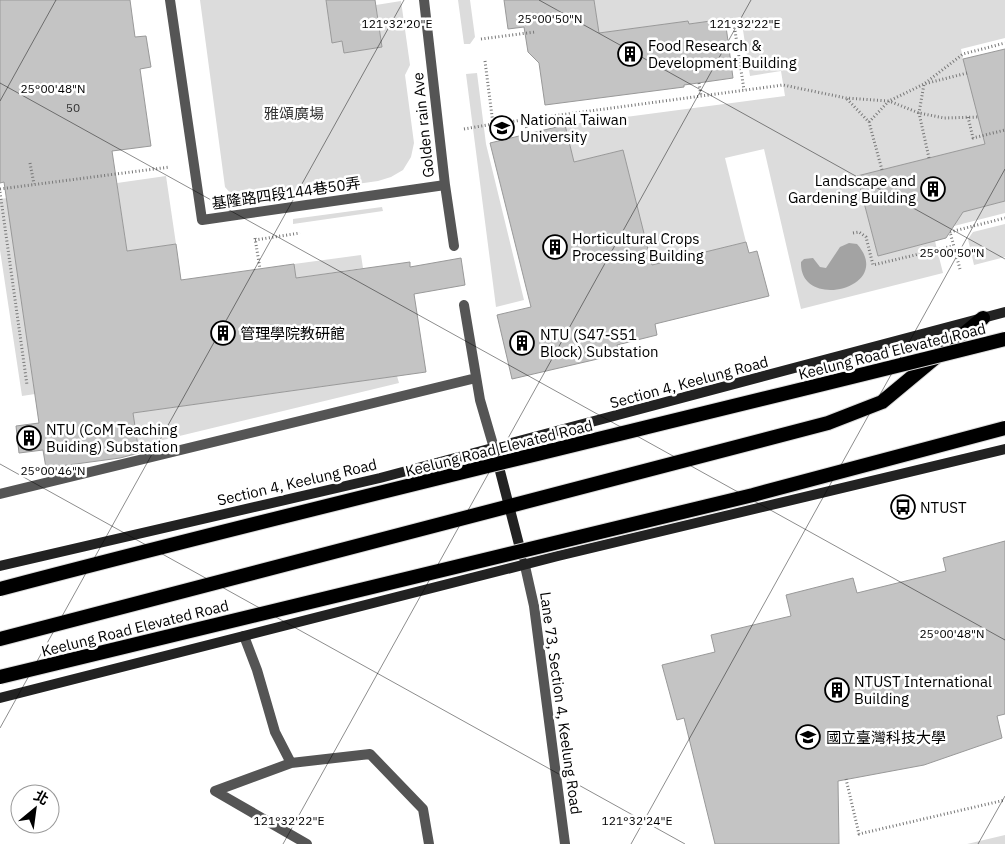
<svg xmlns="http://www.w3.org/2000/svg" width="1005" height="844" font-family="'IBM Plex Sans','Noto Sans TC',sans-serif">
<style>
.green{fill:#dcdcdc}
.water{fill:#a3a3a3}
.building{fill:#c4c4c4;stroke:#999}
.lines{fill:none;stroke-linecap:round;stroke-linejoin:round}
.trunk-casing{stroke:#dbdbdb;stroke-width:16}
.path{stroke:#777;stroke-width:3;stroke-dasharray:1 2.5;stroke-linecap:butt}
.service{stroke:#555;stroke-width:10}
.minor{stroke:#555;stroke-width:10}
.secondary{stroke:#222;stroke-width:10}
.trunk{stroke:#000;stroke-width:14}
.trunk-bridge-casing{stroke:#dbdbdb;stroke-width:16;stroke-linecap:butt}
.trunk-bridge{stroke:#000;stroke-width:14}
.ticks{fill:none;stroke:#000;stroke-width:1;stroke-opacity:0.45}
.labels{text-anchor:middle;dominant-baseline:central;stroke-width:5;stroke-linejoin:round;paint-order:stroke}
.number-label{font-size:12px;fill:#313131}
.poi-label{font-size:15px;fill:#000;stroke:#fff;text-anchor:start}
.park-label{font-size:15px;fill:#333;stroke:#fff}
.street-label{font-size:15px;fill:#000;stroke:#fff}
.ticks-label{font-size:12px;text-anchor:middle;fill:#000;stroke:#fff;stroke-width:5;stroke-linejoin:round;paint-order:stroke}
</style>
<rect width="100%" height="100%" fill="#fff"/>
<path class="green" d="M200,0H326L332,42L342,41L344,53L382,47L376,5L401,1L410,65L405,75L414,143L411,157L403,170L391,177L378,181L243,200L233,196L225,187Z
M458,0H470L475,37L470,44H464Z
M594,0H1005V38L961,49L963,59L1005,139L857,176L878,256L935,241L943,273L801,309L764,149L725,158L746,242L641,268L643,231L623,150L574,162L565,125L785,96L781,71L750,76L741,17L689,24L688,21L599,33Z
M477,73L486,144L524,300L496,307L466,74Z
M166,176L176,244L127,251L117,183Z
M7,198L35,394L22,396L0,250V199Z
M1005,201V213L954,226L951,215Z
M382,207L383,211L293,224V219Z
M1005,224V257L974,265L968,239L973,232Z
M361,255L363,268L296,278L294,264Z
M397,376L399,383L138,446L133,413Z
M1005,835V844H967Z"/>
<path class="water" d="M849,243L857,244C896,288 799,312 801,262L804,259L813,258L820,267L826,268L840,247Z"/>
<path class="building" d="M0,0H130L135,37L146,36L151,67L140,69L151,146L112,151L127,251L176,244L181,280L294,264L296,278L410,262V267L461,258L465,285L414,294L426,372L133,413L139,453L120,458L46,468L43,450L19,453L16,426L39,423L4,182L0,183Z
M326,0H375L382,47L344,53L342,41L332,43Z
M504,0H594L599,33L688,21L689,24L725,19L733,78L684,85V87L545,105L539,63L528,52L524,27L508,29Z
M1005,49V201L963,212L946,238L878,256L857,176L985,144L963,59Z
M565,125L574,162L623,150L652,265L746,242L749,253L757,251L769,296L655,324L657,335L617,345L619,354L512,379L497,315L531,307L490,143Z
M1005,541V714L997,716L1002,738L924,765L838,781L839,844H715L684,718L677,720L662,665L715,652L711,635L791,616L786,595L853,578L857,593L946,571L943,558Z"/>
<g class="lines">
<g class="trunk-casing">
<path id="trunk" d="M0,639L828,423L882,402L983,318"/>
</g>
<path class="path" d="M734,24L744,90
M481,39L535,32
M729,47L737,46
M485,61L493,124L783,85L846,98L889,101L924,84L963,54L1005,43
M699,83L701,96
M847,99L869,122L882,170
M968,117L973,138L1005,130
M525,120L528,134
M869,122L889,101L919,113L944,118L978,117
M464,129L493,124
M929,158L919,113L924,84L967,73
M30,163L34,184
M0,189L170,167
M0,192L27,385
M853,233L859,232L866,237L873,265L953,246
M255,238L260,269
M255,240L300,233
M960,269L950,232L1005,218
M846,779L859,834L1005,800"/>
<path class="service" d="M170,0L202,220L445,185
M424,0L445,185L454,246
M464,305L480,400L494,448
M0,494L476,378
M244,636L257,670L275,732L291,763
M307,844L215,791L291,763L370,754L423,809L429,844"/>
<path class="minor" d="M525,566L534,606L565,844"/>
<path class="secondary" d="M494,448L522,556
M0,566L380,478L1005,312
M0,698L558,556L1005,449"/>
<use href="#trunk" class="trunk"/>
<g class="trunk-bridge-casing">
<path id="trunk-bridge" d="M0,589C334,501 670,423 1005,339
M0,677L753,495L1005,428"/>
</g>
<use href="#trunk-bridge" class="trunk-bridge"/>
</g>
<path class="ticks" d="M539,0L1005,259M0,83L1005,640M0,101L56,0M0,464L685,844M0,728L404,0M283,844L751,0M631,844L1005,169M978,844L1005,796"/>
<defs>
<g id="building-ring" transform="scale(1.25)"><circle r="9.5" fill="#fff" stroke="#000" stroke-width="1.5"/><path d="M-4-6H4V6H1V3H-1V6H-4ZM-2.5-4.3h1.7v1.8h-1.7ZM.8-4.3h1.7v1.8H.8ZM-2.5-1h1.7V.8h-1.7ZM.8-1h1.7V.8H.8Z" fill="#000"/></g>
<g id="university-ring" transform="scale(1.25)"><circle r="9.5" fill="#fff" stroke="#000" stroke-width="1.5"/><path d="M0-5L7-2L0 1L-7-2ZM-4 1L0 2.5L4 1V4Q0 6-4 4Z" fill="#000"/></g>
<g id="bus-ring" transform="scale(1.25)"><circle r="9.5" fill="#fff" stroke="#000" stroke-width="1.5"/><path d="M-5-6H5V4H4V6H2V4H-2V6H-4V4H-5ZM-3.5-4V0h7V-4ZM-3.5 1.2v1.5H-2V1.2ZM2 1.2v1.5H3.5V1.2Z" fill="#000"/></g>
</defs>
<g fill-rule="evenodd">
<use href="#building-ring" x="630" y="54"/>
<use href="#university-ring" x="502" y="128"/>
<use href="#building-ring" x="933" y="189"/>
<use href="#building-ring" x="555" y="247"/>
<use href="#building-ring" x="223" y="333"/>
<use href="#building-ring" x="522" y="343"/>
<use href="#building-ring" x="29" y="438"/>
<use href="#bus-ring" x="903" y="507"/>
<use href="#building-ring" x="837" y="690"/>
<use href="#university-ring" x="808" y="737"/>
</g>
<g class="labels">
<g class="number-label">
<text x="73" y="107">50</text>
</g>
<g class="poi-label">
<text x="648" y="45">Food Research &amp;<tspan x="648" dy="17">Development Building</tspan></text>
<text x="520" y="119">National Taiwan<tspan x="520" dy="17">University</tspan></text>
<text x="916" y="180" text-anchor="end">Landscape and<tspan x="916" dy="17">Gardening Building</tspan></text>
<text x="572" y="238">Horticultural Crops<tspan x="572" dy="17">Processing Building</tspan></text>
<text x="240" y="333">管理學院教研館</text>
<text x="540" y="334">NTU (S47-S51<tspan x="540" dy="17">Block) Substation</tspan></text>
<text x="46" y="429">NTU (CoM Teaching<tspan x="46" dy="17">Buiding) Substation</tspan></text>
<text x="920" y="507">NTUST</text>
<text x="854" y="681">NTUST International<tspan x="854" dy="17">Building</tspan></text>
<text x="826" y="737">國立臺灣科技大學</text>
</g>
<g class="park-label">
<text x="294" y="113">雅頌廣場</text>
</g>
<g class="street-label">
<text transform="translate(423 125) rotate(-96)">Golden rain Ave</text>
<text transform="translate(286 193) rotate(-8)">基隆路四段144巷50弄</text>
<text transform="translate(892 351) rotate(-14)">Keelung Road Elevated Road</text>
<text transform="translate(689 382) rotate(-15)">Section 4, Keelung Road</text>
<text transform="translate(499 448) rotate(-14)">Keelung Road Elevated Road</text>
<text transform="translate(297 482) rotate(-13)">Section 4, Keelung Road</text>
<text transform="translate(135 628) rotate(-14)">Keelung Road Elevated Road</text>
<text transform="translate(561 703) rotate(82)">Lane 73, Section 4, Keelung Road</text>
</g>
</g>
<g class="ticks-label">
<text x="550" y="23">25°00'50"N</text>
<text x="397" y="28">121°32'20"E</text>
<text x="745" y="28">121°32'22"E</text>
<text x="53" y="93">25°00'48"N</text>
<text x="952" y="257">25°00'50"N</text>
<text x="53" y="475">25°00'46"N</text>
<text x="952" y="638">25°00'48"N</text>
<text x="289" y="825">121°32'22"E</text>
<text x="637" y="825">121°32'24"E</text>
</g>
<g transform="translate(35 809) rotate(29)"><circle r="24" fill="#ffffff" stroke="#999999"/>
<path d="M0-4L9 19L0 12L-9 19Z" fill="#000000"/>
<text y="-8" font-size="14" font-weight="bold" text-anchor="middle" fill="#000000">北</text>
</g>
</svg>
